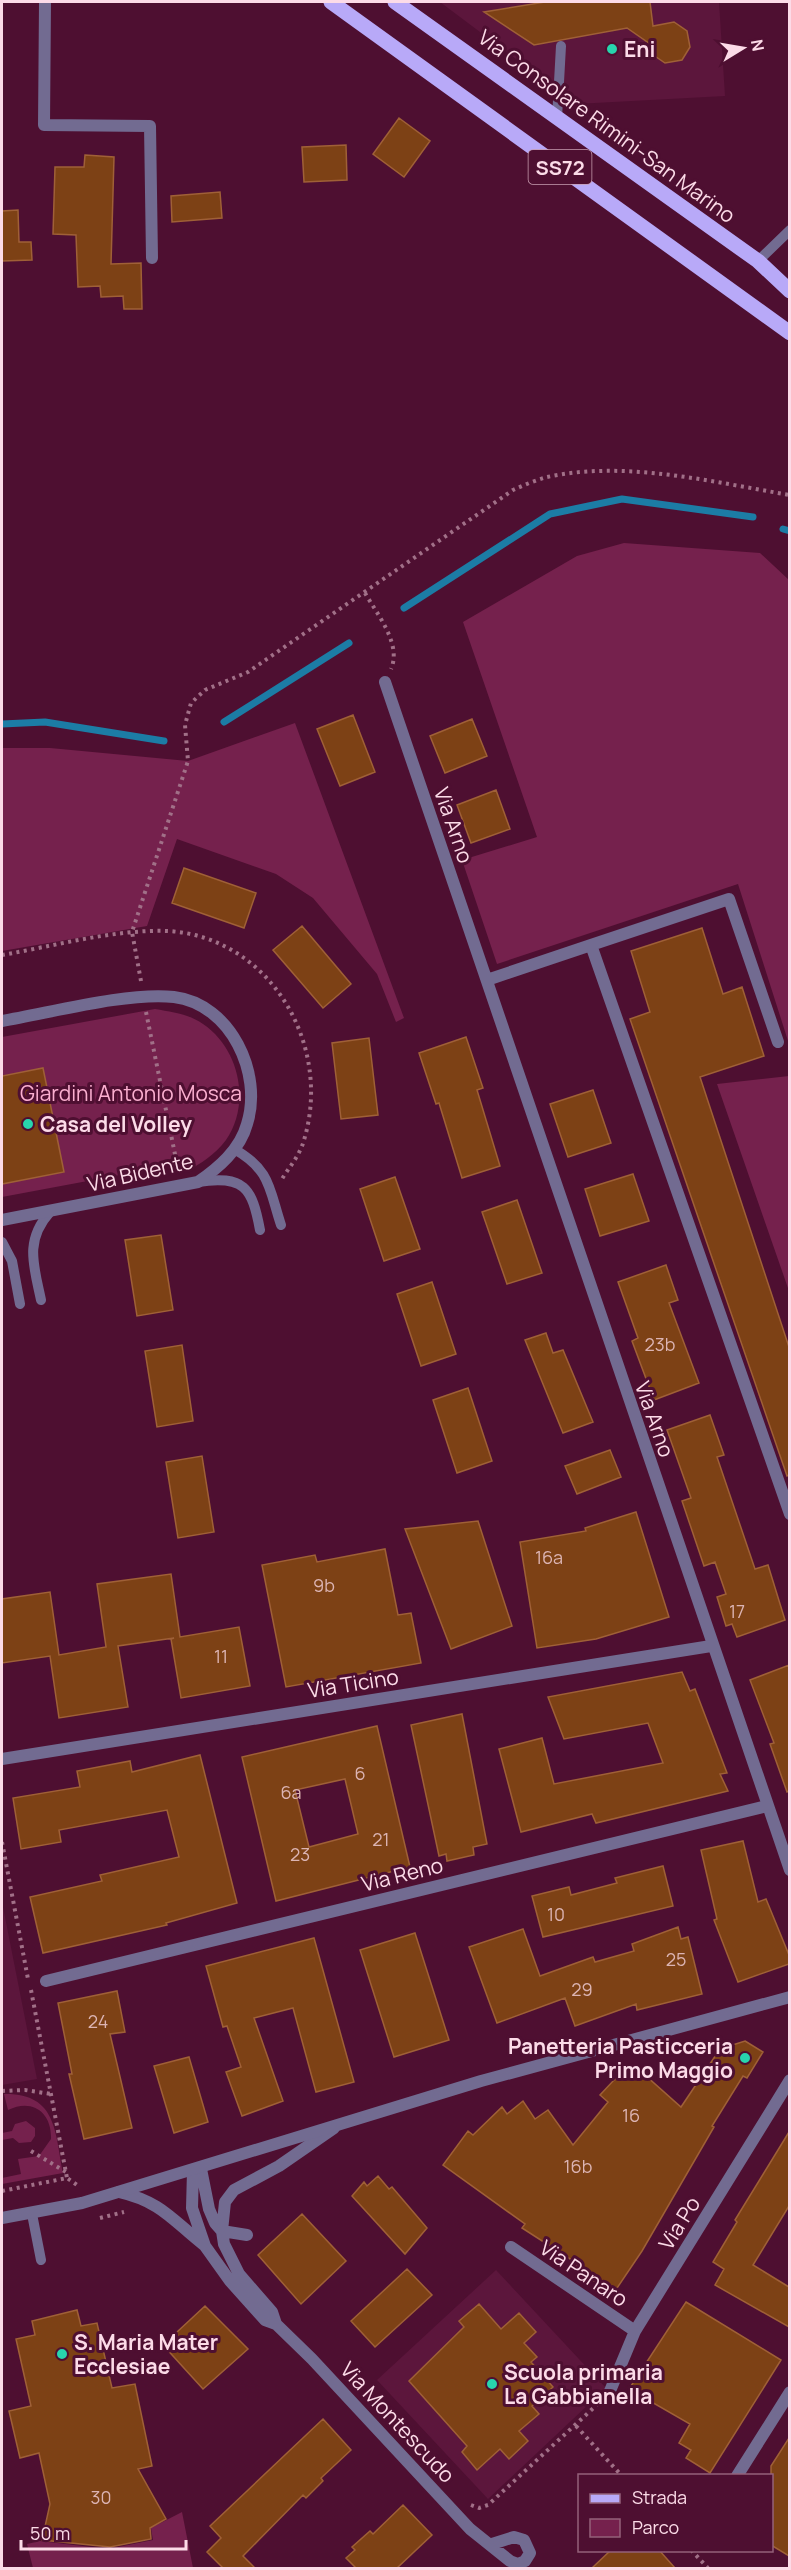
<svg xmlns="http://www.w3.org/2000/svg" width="791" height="2570" font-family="Manrope,sans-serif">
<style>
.built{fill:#5c163c}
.green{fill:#75214d}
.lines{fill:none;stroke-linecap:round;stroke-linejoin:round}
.stream{stroke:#1c7ca5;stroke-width:7}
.building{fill:#7d4115;stroke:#9f6037;stroke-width:1.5;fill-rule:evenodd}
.path{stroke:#a17088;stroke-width:4;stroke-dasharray:3 4.5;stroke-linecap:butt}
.service{stroke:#726b91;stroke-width:10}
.minor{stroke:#726b91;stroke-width:12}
.tertiary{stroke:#726b91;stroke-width:12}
.primary{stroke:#b8a9f8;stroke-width:15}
.poi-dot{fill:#28d5ad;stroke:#4e0f31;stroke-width:2}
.labels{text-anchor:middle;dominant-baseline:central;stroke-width:6;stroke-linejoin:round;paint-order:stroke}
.number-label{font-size:18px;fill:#dcb4b3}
.shield{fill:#4e0f31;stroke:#c89eb1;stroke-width:1.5}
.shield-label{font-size:20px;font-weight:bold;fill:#fcdbe8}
.poi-label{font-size:21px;font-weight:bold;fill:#fcdbe8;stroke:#4e0f31;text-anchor:start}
.street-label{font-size:21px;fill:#fcdbe8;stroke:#4e0f31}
.park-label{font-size:21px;fill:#fbafd0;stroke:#4e0f31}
</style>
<rect width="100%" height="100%" fill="#4e0f31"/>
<path class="built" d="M440,2H719L725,96L576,104Z
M2,1902L37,2079L2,2085Z
M496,2270L606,2388L488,2499L377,2380Z"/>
<path class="green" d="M624,543L760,553L789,580V1044L738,884L497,964L462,860L537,837L463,622L577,556Z
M295,723L404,1018L396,1022L377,974L313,898L276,874L177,839L147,926L2,951V748H50L188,761Z
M155,1009C172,1012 189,1014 203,1024C240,1049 251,1104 226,1140C215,1155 201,1163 186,1172L184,1163L2,1197V1184L64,1172L43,1068L2,1076V1037Z
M789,1076H790L789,1291L717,1084Z
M4,2094C57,2093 55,2132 63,2173L2,2184V2178L21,2174L18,2159L39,2156L51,2139C52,2112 32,2098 8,2110Z
M26,2121L35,2128V2136L31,2142L19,2143L13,2138L2,2140V2133L12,2131L15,2124Z
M182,2512L193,2568H33L27,2544L40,2541L108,2549L153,2540L151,2528Z"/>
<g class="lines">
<path class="stream" d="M783,529L790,531
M404,608L550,514L622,499L753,517
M224,722L349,643
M2,724L45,722L164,741"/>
</g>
<path class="building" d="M545,2H650L653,26L674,22L687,31L690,47L682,60L665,63L652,54L650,44L627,28L534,45L484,12Z
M399,118L430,141L404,177L373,154Z
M346,145L347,180L304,182L302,147Z
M85,155L114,157L111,264L141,263L142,309H124L123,296L101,297L100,286L78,287L76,235L53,234L55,167H84Z
M220,192L222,218L172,222L171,196Z
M18,210L19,242H31L32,260L2,261V211Z
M353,715L375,772L340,786L317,729Z
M472,719L487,756L445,773L430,736Z
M496,790L510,829L471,843L457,805Z
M184,868L256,893L244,928L172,903Z
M302,926L351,984L323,1008L273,950Z
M702,928L723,994L742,987L764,1056L700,1077L789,1347V1475L787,1476L630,1019L650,1012L631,951Z
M466,1037L483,1088L477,1090L500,1166L462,1178L439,1103L436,1104L419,1053Z
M369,1038L378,1115L341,1119L332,1043Z
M43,1068L64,1172L2,1184V1076Z
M593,1090L611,1143L568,1157L550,1104Z
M633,1174L649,1221L600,1236L585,1189Z
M395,1177L420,1249L384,1261L360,1189Z
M517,1200L542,1273L507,1284L482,1212Z
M161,1235L173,1310L137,1316L125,1240Z
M666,1265L678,1300L669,1303L699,1383L654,1400L632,1341L638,1338L618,1282Z
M432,1282L456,1354L421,1366L397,1294Z
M546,1333L553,1353L563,1350L593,1422L563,1433L525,1340Z
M182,1345L193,1421L157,1427L145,1351Z
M468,1388L492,1461L457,1473L433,1400Z
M710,1415L724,1455L717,1457L755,1569L768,1565L785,1620L737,1637L732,1624L726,1626L717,1597L726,1594L715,1562L704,1566L682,1501L691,1498L667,1430Z
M610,1450L621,1477L577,1494L565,1466Z
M202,1456L214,1532L178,1538L166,1462Z
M636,1512L669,1617L596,1639L537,1648L520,1542L586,1531L585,1528Z
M478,1521L512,1626L451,1649L405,1529Z
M385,1549L398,1615L411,1613L421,1663L286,1687L262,1565L315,1555L317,1562Z
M171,1574L180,1637L239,1627L250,1686L181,1698L171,1639L174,1638L118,1646L128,1707L59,1718L50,1656L2,1663V1599L50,1592L59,1655L106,1647L97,1584Z
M789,1665V1791L787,1792L770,1744L774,1743L750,1680Z
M682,1672L690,1691L695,1689L727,1773L720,1774L728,1791L596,1823L592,1814L521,1832L499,1749L542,1738L554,1784L663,1763L648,1723L564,1739L548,1697Z
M462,1714L487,1844L473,1847L474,1855L447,1861L446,1854L439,1856L411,1725Z
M377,1726L410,1867L276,1901L242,1757ZM345,1779L358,1834L309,1847L295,1790Z
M200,1755L237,1903L166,1923L167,1925L43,1953L30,1897L102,1881L100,1875L179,1857L167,1810L59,1830L61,1842L21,1849L13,1798L80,1787L77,1771L130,1761L132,1772Z
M743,1841L758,1902L766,1899L789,1955V1964L738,1982L714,1920L717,1919L701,1850Z
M663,1866L673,1906L543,1937L532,1896L569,1887L571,1895L617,1883L615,1878Z
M678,1927L681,1939L688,1937L702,1994L637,2010L636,2004L575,2026L565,1998L497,2023L469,1947L523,1929L540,1976L593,1957L595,1962L634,1951L632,1944Z
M415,1933L449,2040L394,2057L360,1950Z
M314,1938L354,2082L316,2092L293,2008L254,2018L283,2101L242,2116L226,2072L241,2067L227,2026L223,2027L206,1966Z
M117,1991L125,2032L110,2034L132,2128L84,2139L69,2074H72L58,2003Z
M745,2041L763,2052L747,2078L743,2076L712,2126L714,2127L642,2251L613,2294L575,2268L578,2264L522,2228L525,2224L443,2165L468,2131L473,2135L502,2107L507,2114L523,2101L535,2119L548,2110L573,2145L608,2102L600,2095L614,2080L637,2068L681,2107L720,2049Z
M189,2057L208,2122L174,2133L154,2066Z
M789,2132V2206L753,2265L789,2287V2327L715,2285L724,2269L713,2262L737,2222L735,2220Z
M378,2176L389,2189L392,2187L427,2228L405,2254L352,2196L364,2182L367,2186Z
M302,2214L346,2261L301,2304L258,2255Z
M407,2269L432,2295L375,2347L351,2321Z
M686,2302L781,2360L710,2473L686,2458L691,2450L679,2443L690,2424L629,2389Z
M479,2304L501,2329L519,2313L536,2332L524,2343L537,2357L531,2362L553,2387L532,2406L539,2414L519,2431L528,2441L509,2459L500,2449L477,2470L462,2452L467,2446L409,2381L464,2327L459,2321Z
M205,2306L248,2349L203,2389L163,2345Z
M77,2310L81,2326L97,2323L112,2388L135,2384L152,2466L138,2469L166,2519L150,2528L151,2539L110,2547L42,2540L50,2504L39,2453L20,2458L9,2411L31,2406L16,2339L35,2335L32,2321Z
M323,2419L351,2450L321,2478L323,2481L306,2498L303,2495L243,2556L255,2568H223L207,2552L221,2538L210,2526Z
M789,2438V2556L771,2545V2466Z
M403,2505L432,2535L397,2568H356L346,2558L355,2550L352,2547L370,2531L373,2534Z
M611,2550H659L675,2568H592Z"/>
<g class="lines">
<path class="path" d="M365,593C377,614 402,644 391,669
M2,955C54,946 115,929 168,931C270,937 333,1045 304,1140C300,1155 290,1166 282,1179
M141,981L132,932L188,761L185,725L191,703L205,690L248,672L513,490C524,485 536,480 547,477C626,460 712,482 790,495
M146,1012L178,1169
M2,1842L28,1979
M31,1990L67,2178
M2,2091L25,2090L51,2094
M31,2151L66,2172
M2,2191L67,2178L77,2185
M100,2218L124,2212
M576,2426L622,2476
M471,2505L479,2508L488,2505L600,2402
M691,2550L708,2568"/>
<path class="service" d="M557,118L561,46
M758,261L790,230
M234,1149C271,1170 269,1189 281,1225
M198,1182C244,1175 252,1187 260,1230
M2,1242L12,1261L20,1304
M41,1300C34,1266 24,1241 50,1212
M32,2214L41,2260"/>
<path class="minor" d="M45,2L44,125L150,126L152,258
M385,682L790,1870
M591,945L729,899L778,1042
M487,980L591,945L790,1514
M2,1021C50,1013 126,992 174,997C231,1004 263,1074 247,1124C240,1150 218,1168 198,1182L2,1220
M2,1759L711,1646
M46,1981L767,1806
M201,2169L209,2209L215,2223L222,2231L224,2244L239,2274L272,2312L276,2324
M193,2171L192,2208L205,2246L230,2281L265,2320L276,2324L312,2359L470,2529L510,2561L518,2564L525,2561L530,2553L524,2540L514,2537L492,2544
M119,2192C162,2202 172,2220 204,2245
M247,2235L222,2231L225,2202L234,2190L279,2166L334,2128
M511,2247L635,2331
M610,2391L635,2331L790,2080
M737,2476L790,2392"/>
<path class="tertiary" d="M2,2218L82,2203L481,2081L790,1997"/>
<path class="primary" d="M331,2L790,333
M395,2L758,261L790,291"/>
</g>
<g class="poi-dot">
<circle cx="612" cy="49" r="6"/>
<circle cx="28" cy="1124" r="6"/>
<circle cx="745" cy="2058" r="6"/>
<circle cx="62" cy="2354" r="6"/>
<circle cx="492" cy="2384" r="6"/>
</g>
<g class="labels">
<g class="number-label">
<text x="660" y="1344">23b</text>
<text x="549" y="1557">16a</text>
<text x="324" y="1585">9b</text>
<text x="737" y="1611">17</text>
<text x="221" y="1656">11</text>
<text x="360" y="1773">6</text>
<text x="291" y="1792">6a</text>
<text x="381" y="1839">21</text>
<text x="300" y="1854">23</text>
<text x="556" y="1914">10</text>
<text x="676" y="1959">25</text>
<text x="582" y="1989">29</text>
<text x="98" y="2021">24</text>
<text x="631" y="2115">16</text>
<text x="578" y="2166">16b</text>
<text x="101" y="2497">30</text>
</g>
<rect class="shield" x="528.5" y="150" width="63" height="34" rx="4.5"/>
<g class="shield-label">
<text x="560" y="167">SS72</text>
</g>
<g class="poi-label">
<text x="624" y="49">Eni</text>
<text x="40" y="1124">Casa del Volley</text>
<text x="733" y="2046" text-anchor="end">Panetteria Pasticceria<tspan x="733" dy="24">Primo Maggio</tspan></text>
<text x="74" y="2342">S. Maria Mater<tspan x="74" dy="24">Ecclesiae</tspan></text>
<text x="504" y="2372">Scuola primaria<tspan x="504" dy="24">La Gabbianella</tspan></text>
</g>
<g class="street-label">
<text transform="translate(607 126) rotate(36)">Via Consolare Rimini-San Marino</text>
<text transform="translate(454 825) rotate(71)">Via Arno</text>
<text transform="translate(140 1172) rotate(-13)">Via Bidente</text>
<text transform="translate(655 1419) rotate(71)">Via Arno</text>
<text transform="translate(353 1683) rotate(-9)">Via Ticino</text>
<text transform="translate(402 1874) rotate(-14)">Via Reno</text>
<text transform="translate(679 2223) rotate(-58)">Via Po</text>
<text transform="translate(584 2273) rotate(34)">Via Panaro</text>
<text transform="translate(398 2422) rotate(47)">Via Montescudo</text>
</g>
<g class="park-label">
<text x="131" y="1093">Giardini Antonio Mosca</text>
</g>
</g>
<rect width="791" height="2570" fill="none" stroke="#fcdbe8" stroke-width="6"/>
<rect x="578" y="2474" width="195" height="78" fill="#4e0f31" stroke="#94617a" stroke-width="1.5"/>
<rect x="590" y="2494" width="30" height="9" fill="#b8a9f8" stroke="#94617a" stroke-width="1.5"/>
<text x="632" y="2504" font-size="18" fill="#fcdbe8">Strada</text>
<rect x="590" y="2519" width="30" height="18" fill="#75214d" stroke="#94617a" stroke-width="1.5"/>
<text x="632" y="2534" font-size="18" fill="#fcdbe8">Parco</text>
<g transform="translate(743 48) rotate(79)" stroke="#4e0f31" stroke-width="4.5" paint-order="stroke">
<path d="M0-4.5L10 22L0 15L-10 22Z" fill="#fcdbe8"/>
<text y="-9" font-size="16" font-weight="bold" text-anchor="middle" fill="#fcdbe8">N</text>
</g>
<path d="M21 2540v9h165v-9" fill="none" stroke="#fcdbe8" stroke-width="3"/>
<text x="30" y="2540" font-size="18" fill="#fcdbe8" stroke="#4e0f31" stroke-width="4.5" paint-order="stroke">50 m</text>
</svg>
